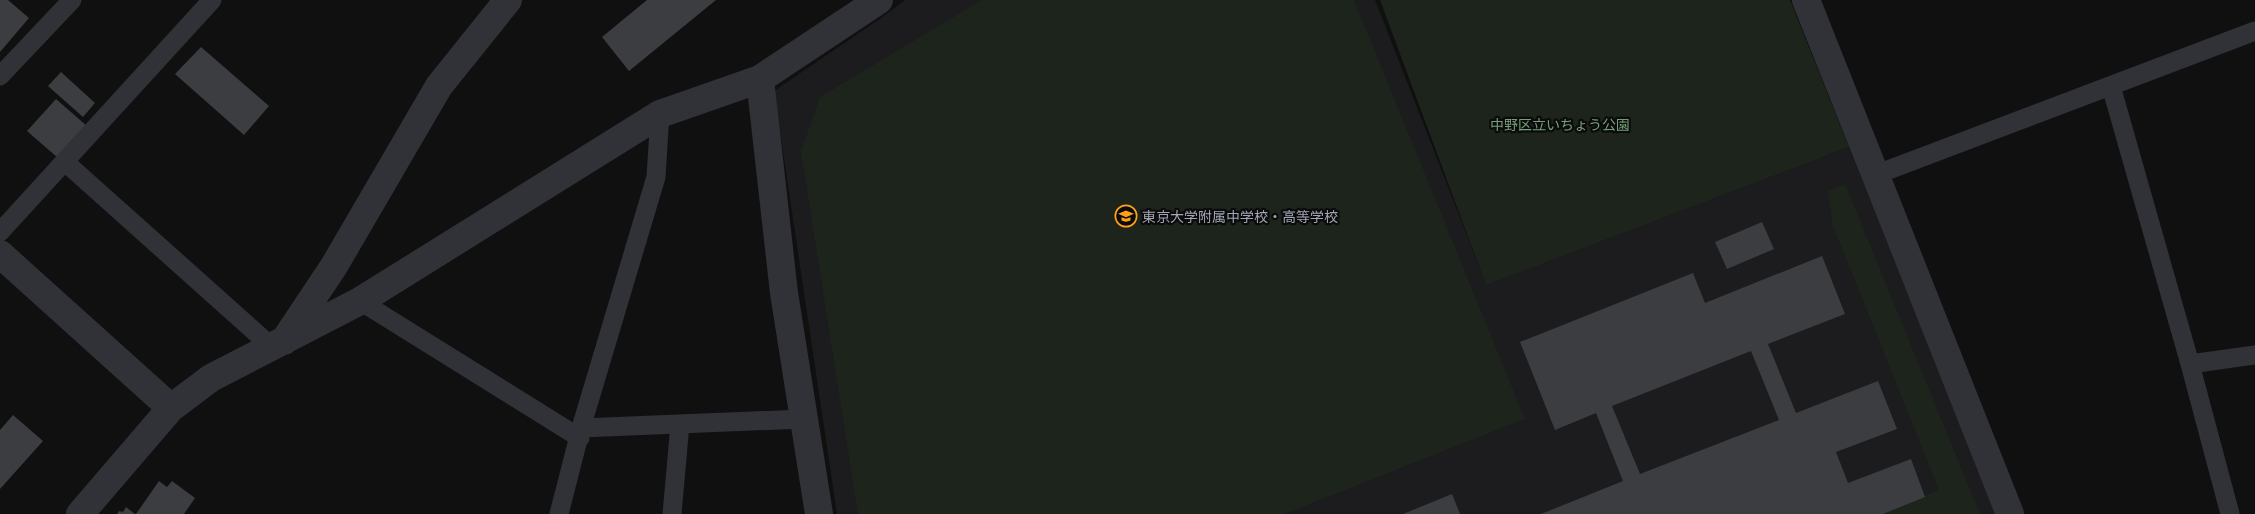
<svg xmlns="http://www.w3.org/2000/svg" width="2255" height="514" font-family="Lato,'Noto Sans JP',sans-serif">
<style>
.built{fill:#1c1c1e}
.green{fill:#1c241c}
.building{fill:#3c3d41;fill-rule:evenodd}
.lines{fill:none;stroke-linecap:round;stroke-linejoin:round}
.service{stroke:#303237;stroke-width:19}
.minor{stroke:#303237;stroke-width:28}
.tertiary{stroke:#303237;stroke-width:28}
.labels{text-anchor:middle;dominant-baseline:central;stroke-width:4.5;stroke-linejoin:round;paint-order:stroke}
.park-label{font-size:14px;fill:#76a075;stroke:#0b0b0c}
.poi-label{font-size:14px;fill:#a0a7b3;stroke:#0b0b0c;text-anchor:start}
</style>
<rect width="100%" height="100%" fill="#101011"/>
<path class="built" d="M905,0H1375L1486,284L1849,147L1996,514H837L774,91L881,18Z"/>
<path class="green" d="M982,0H1354L1525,419L1284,514H858L801,151L820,97Z
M1380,0H1790L1849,147L1486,285Z
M1845,184L1980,514H1880L1939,490L1833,226L1828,191Z"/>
<path class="building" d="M0,0H8L29,18L0,52Z
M647,0H716L629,71L602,37Z
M201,47L269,106L244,135L175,74Z
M61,72L95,103L83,117L48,86Z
M56,99L87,126L58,158L27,131Z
M1762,222L1774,249L1727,269L1715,242Z
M1822,256L1845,314L1768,344L1796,413L1878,381L1897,429L1836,452L1848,483L1911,459L1925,497L1883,514H1541L1623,481L1596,413L1555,430L1520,342L1693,273L1705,303ZM1751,351L1779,420L1640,474L1612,406Z
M13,415L43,441L0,489V430Z
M159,481L167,487L172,481L195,498L184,514H136Z
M1452,494L1460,514H1403Z
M126,507L135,514H117L119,511L123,512Z"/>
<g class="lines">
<path class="service" d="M0,76L72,0
M2111,86L2190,364L2230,514
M65,162L272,347
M1875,175L2255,31
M0,232L212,0
M360,301L580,438
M2190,364L2255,355
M581,428L803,419
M559,514L581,428L656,177L660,114
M672,514L680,424"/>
<path class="minor" d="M760,79L784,293L819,514
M0,254L171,408
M284,341L334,266L439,86L508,0
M80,514L171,408L211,378L360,301L660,114L760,79L879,0"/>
<path class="tertiary" d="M1806,0L2010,514"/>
</g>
<defs>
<g id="school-ring" transform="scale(1.125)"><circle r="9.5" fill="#0b0b0c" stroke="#ff9f1a" stroke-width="1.5"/><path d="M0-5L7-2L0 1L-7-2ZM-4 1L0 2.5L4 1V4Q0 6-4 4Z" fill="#ff9f1a"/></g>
</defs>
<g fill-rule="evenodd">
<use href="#school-ring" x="1126" y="216"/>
</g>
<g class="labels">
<g class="park-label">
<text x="1560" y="124">中野区立いちょう公園</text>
</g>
<g class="poi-label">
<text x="1142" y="216">東京大学附属中学校・高等学校</text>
</g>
</g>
</svg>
